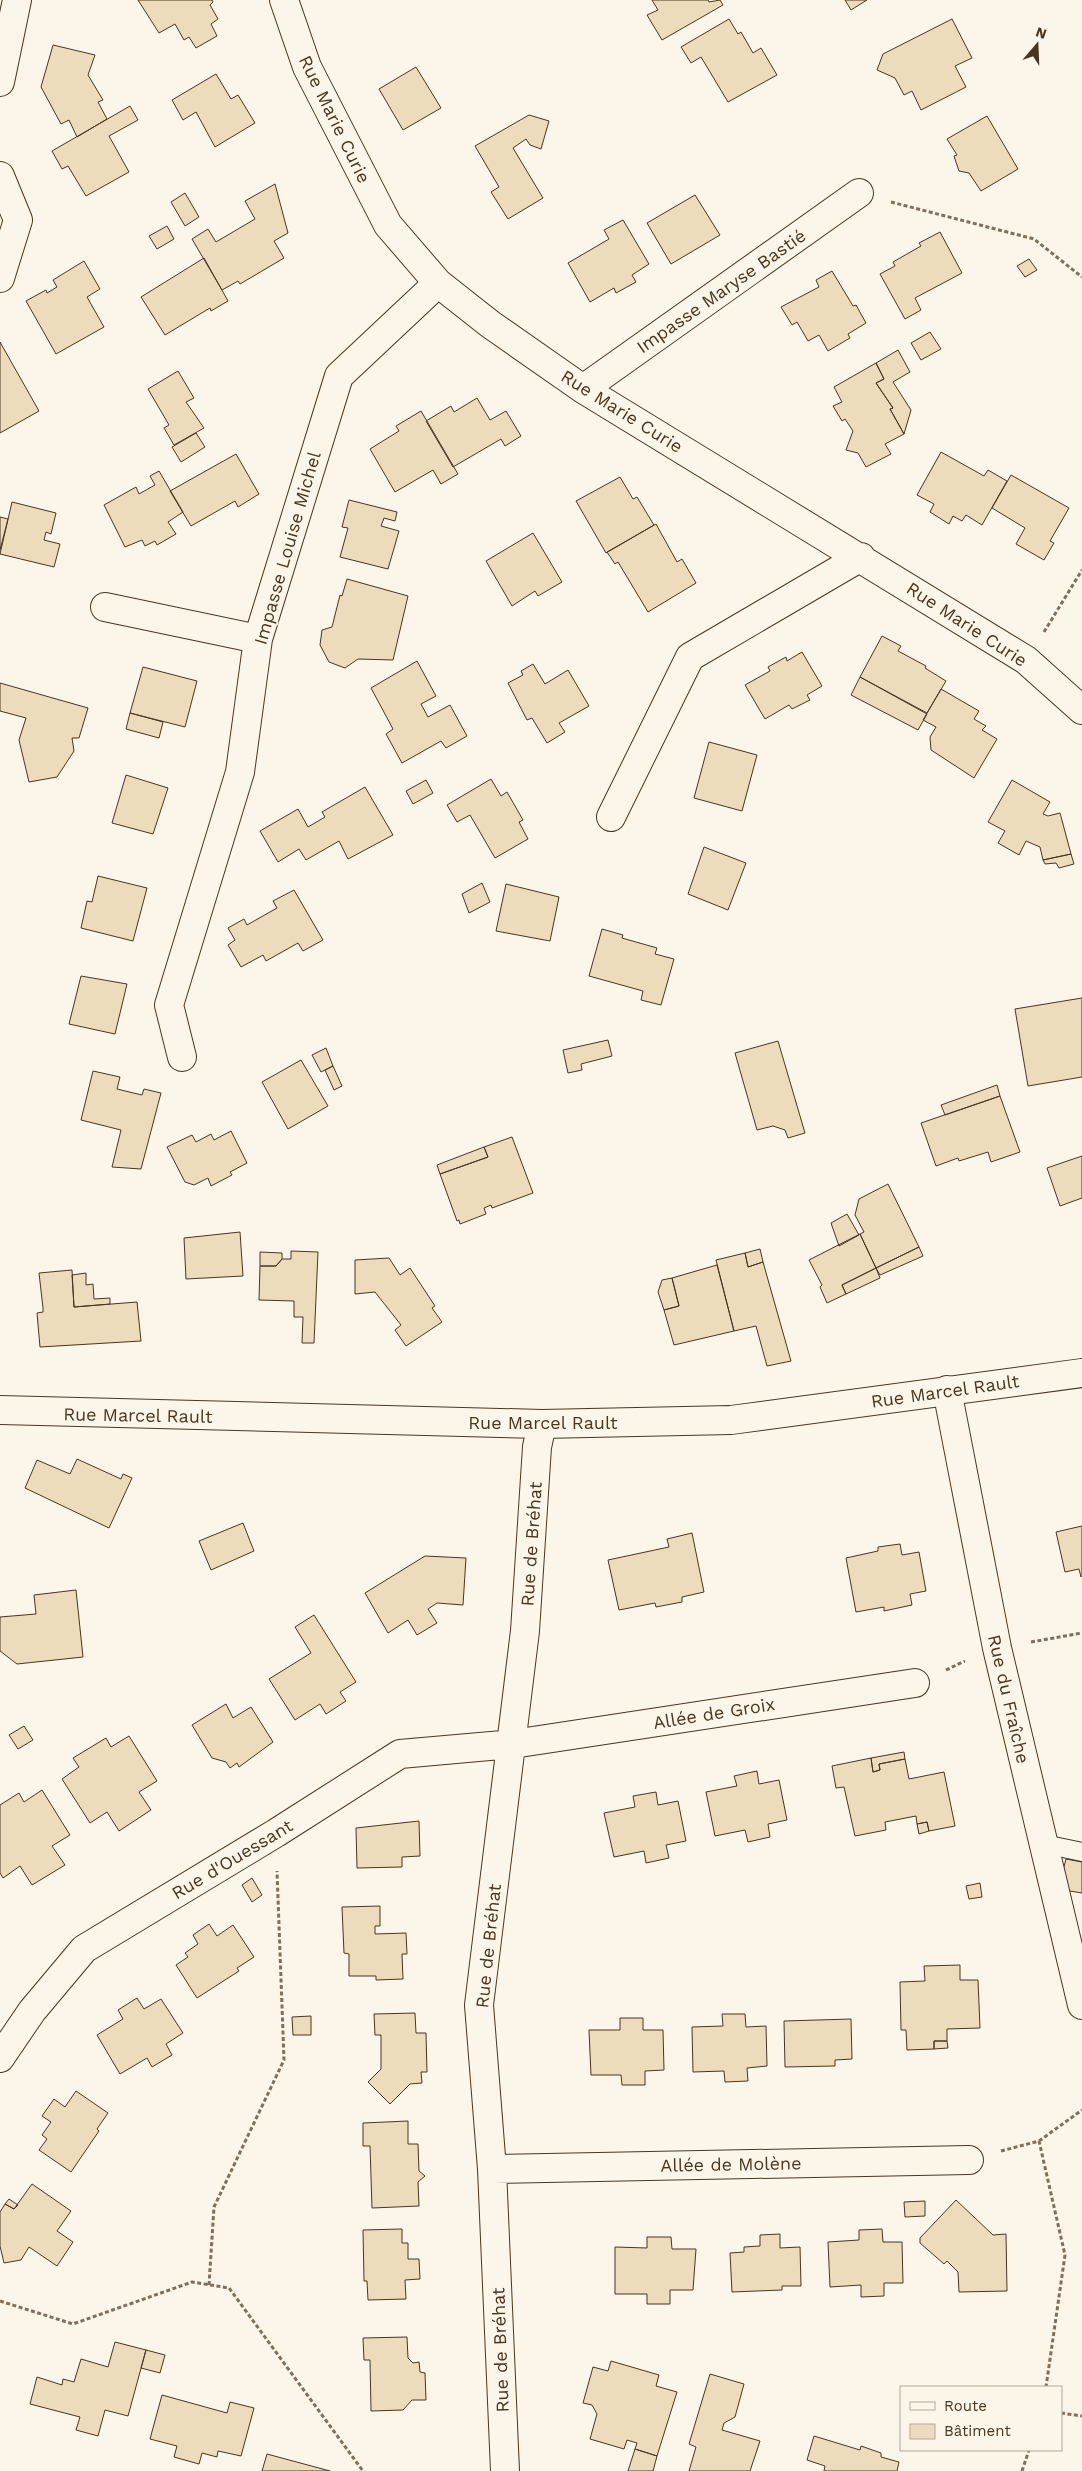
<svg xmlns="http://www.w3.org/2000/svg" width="1082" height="2471" font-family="'Work Sans',sans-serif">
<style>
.building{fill:#ecdcbc;stroke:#4a3520}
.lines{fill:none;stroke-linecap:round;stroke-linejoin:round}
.lane-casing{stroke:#4a3520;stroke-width:20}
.street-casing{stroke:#4a3520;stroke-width:30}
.secondary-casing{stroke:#4a3520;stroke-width:30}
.path{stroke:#7f6f5c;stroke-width:3;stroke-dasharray:4 2.5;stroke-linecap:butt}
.lane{stroke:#fbf6e9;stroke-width:18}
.street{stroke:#fbf6e9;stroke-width:28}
.secondary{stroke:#fbf6e9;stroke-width:28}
.labels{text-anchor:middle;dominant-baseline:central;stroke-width:4;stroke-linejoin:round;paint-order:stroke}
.street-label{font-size:18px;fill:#4a3520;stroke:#fbf6e9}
</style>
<rect width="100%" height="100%" fill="#fbf6e9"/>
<path class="building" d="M138,0H212L213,2L210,5L218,19L211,24L217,36L196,48L189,37L184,40L175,24L159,33Z
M652,0H708L709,2L720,0L723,5L662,40L647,15L658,10Z
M845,0H867L851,10Z
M729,19L738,34L741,32L753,53L761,48L777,75L728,102L701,57L691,63L681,47Z
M952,19L972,58L955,66L966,87L921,110L912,91L904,95L895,78L877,70L883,54Z
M53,45L95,55L88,75L103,100L98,102L107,119L77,137L69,120L61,124L41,87Z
M416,67L441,108L403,130L379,89Z
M216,74L231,99L238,95L255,123L215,147L196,112L183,120L172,100Z
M130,106L138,120L109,136L129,172L86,196L68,166L62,169L52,151Z
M529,115L549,121L541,149L530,145L526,139L513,148L543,198L508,219L491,192L499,187L475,146Z
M987,116L1018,169L981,191L969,173L959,171L954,156L957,155L947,139Z
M275,184L288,233L274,241L284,258L240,284L238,281L222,290L192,239L208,229L216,242L255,219L245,201Z
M185,193L199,217L185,226L171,202Z
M695,195L720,235L671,264L647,223Z
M623,220L649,264L632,275L636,282L616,293L614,288L590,302L568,263L609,239L604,230Z
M167,226L174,239L157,249L149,236Z
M940,232L962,273L915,298L921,310L905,319L880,274L895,266L893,262L921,246L919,243Z
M204,258L228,301L211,311L210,308L165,335L141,297Z
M1029,259L1037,270L1025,277L1017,266Z
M84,261L100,289L87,297L104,327L56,354L26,301L46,290L47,293L57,287L53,280Z
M832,271L853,306L856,305L866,323L848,334L850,338L828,351L819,335L808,341L797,322L792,325L781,307L819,287L816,280Z
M930,332L941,349L921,360L911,343Z
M0,342L39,411L0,433Z
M898,350L910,372L893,382L911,410L904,434L890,409L893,408L876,383L884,379L876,363Z
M876,363L884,379L876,383L893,408L890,409L904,434L885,444L891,454L866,467L858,453L846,450L853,431L845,419L842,421L833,406L842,402L834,387Z
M178,371L194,398L186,402L204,428L174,445L164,428L169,425L148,389Z
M477,398L490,420L506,411L521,436L505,446L501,439L453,467L426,421L451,406L454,412Z
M421,411L458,474L441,484L433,470L395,492L370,449L399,431L396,426Z
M196,433L205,447L181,462L172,447Z
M941,452L984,476L988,470L1007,481L982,525L966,515L962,521L953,516L949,524L930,512L934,504L917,495Z
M236,454L259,494L238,507L235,501L191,526L170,491Z
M159,471L183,512L168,522L176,534L157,545L155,541L145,546L142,540L125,547L104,505L136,487L139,494L155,485L150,476Z
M1011,475L1069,508L1050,541L1054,543L1044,560L1016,544L1025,528L992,508Z
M620,477L633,499L637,497L654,525L606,553L576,501Z
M349,500L397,512L395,521L384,518L381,526L399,531L388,569L340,557L348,528L342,527Z
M12,502L56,513L51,534L46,532L44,540L60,544L54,567L0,554Z
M0,517L8,519L0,550Z
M656,524L677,562L682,559L696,583L648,612L618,562L615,564L607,552Z
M533,533L562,582L538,596L535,591L512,606L486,561Z
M347,579L408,596L393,660L358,659L345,668L329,662L320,645L322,630L332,627L340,595L342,596Z
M882,636L901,646L898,651L926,666L925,668L946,681L927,713L860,677Z
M802,652L822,686L807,695L810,700L792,709L789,705L765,719L745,685L770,671L768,667L786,657L787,661Z
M417,661L436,696L421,704L428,717L450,705L467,736L446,748L441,741L402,763L386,734L393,729L371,688Z
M533,664L545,684L568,670L589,706L559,723L565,732L547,743L532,718L527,720L508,683L523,675L521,671Z
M143,667L197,681L185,727L130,713Z
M860,677L927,714L918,730L851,695Z
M0,683L88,708L79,738H72L74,751L57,777L29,782L19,740L26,718L0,711Z
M941,689L979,711L974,719L986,726L982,730L997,739L974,778L931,750L930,737L936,727L923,720Z
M130,713L163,722L159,738L126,729Z
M709,742L757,755L742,811L694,798Z
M126,775L168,788L153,834L112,823Z
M491,779L501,796L507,792L523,820L519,822L528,839L495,858L470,815L457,822L447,805Z
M426,780L433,793L413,804L406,791Z
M1012,780L1050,802L1043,814L1048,816L1060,813L1071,854L1043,860L1040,847L1026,841L1019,855L998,843L1005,831L988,822Z
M365,787L393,835L348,859L339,841L306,860L299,849L278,862L260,831L298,809L308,827L325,817L322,812Z
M704,847L746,863L728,910L688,894Z
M1071,854L1074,864L1059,868L1056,863L1045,864L1043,860Z
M98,876L147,888L133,941L81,928L87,901L92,902Z
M482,883L490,902L469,913L462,894Z
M506,884L559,897L550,941L496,931Z
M294,890L323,940L303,951L298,943L266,961L263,955L241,967L228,945L235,940L228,928L244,919L247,925L277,908L273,901Z
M602,929L623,935L622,938L657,948L655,954L674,959L661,1005L641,1000L643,991L589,976Z
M81,976L127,984L115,1034L69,1024Z
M1082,998V1077L1028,1086L1015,1009Z
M608,1040L612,1056L581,1064L582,1070L568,1073L563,1050Z
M778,1041L805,1133L788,1138L785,1130L773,1126L757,1130L735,1053Z
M326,1048L333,1066L321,1072L312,1055Z
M301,1060L328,1106L288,1129L262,1082Z
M333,1066L342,1086L334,1090L325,1070Z
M93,1071L120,1077L117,1089L142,1095L144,1089L161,1093L141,1169L112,1167L121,1130L81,1120Z
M997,1085L1000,1096L945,1115L941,1105Z
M1000,1096L1020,1152L991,1162L988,1152L959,1161L958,1158L936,1166L921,1123Z
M231,1131L247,1163L230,1172L232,1175L211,1186L208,1178L194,1185L185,1182L167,1147L192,1135L196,1142L211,1134L214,1140Z
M512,1137L533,1193L492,1208L491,1205L484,1208L486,1214L460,1224L459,1220L457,1221L440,1174L488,1157L484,1147Z
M484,1147L488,1157L440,1174L437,1165Z
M1082,1156V1198L1060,1206L1047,1168Z
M888,1184L919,1247L876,1268L860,1234L864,1232L855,1215L859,1199Z
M847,1214L859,1235L839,1246L831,1223Z
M240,1232L243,1276L186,1279L184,1238Z
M860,1234L876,1268L842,1285L846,1294L827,1303L820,1287L822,1285L809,1260Z
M919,1247L923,1256L880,1275L876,1268Z
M760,1249L763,1262L748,1267L745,1253Z
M291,1251L318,1252L314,1343H302L303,1317H294V1301L259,1300L260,1266H276L282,1259H291Z
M260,1252L282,1253V1259L276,1266H260Z
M745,1253L748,1267L763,1262L791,1361L767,1366L756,1326L734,1331L716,1260Z
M389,1258L400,1275L410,1268L435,1306L432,1308L442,1322L406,1346L395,1330L401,1325L375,1292L355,1294V1260Z
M717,1265L734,1331L674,1345L664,1310L679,1306L672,1278Z
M876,1268L880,1278L846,1294L842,1285Z
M72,1270L74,1307L137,1302L141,1341L40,1347L37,1313L43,1312V1308L39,1273Z
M86,1273V1285L93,1284L94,1299L110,1298V1304L74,1307L72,1275Z
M672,1278L679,1306L664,1310L658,1292L662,1280Z
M77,1459L121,1479L123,1474L132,1478L109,1528L25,1488L37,1460L70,1474Z
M243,1523L254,1551L211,1570L199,1541Z
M1082,1526V1576L1081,1577L1079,1569L1065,1572L1056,1532Z
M692,1533L704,1592L682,1597V1602L656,1607L655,1603L619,1610L608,1560L669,1547L667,1539Z
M900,1544L902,1555L919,1552L926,1591L910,1594L912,1605L884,1611V1607L856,1612L846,1558L878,1551V1547Z
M425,1556L466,1558L463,1605L437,1603L428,1609L437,1623L417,1635L408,1620L388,1633L365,1593Z
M76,1590L83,1657L17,1664L0,1651V1617L36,1614L34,1595Z
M314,1615L356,1682L340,1692L346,1701L326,1714L320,1704L295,1720L269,1679L311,1653L295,1627Z
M226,1704L233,1718L251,1707L273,1742L239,1767L237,1763L230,1768L226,1762L212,1758L192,1725Z
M24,1726L33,1740L18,1749L9,1735Z
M129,1736L157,1781L139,1792L151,1810L119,1831L107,1812L90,1823L62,1779L79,1767L73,1758L106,1738L111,1747Z
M904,1752L905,1759L879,1764L880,1770L873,1772L871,1758Z
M871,1758L873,1772L880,1770L879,1764L905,1759L909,1779L944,1772L955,1826L929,1831L927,1822L917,1824L916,1816L885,1822L886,1830L855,1836L844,1787L836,1788L832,1766Z
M757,1771L759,1784L779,1780L787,1820L768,1824L770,1837L748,1842L745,1830L715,1836L706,1792L737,1786L734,1776Z
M42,1790L70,1835L52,1846L65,1865L32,1885L20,1866L3,1878L0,1873V1805L19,1793L24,1802Z
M656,1792L658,1805L678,1801L686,1841L666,1845L669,1858L646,1863L644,1851L614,1857L604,1813L635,1807L633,1796Z
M419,1821L420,1856L402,1857V1867L357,1868L356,1828Z
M927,1822L929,1831L919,1834L917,1824Z
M1066,1859L1082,1862V1893L1058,1889Z
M252,1878L262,1895L252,1902L242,1885Z
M980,1883L982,1897L969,1899L966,1886Z
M380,1906V1926H375V1934L406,1933L407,1954H402L403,1979L376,1980V1976H349V1954L344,1953L342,1907Z
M209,1924L217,1936L233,1925L254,1957L237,1968L239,1971L197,1998L176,1965L188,1957L185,1953L198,1944L193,1935Z
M960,1965V1980H978L980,2028L947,2029V2041H934V2049L907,2050L906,2030H901L900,1982L925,1981L924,1966Z
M137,1998L144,2009L161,1999L183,2033L166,2044L172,2055L152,2067L147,2058L120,2074L97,2035L123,2019L118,2010Z
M415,2013L416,2033H426L427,2072H421L422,2083L410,2084L390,2104L368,2082L381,2069V2035H375L374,2014Z
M722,2014H745L746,2027L766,2026L767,2066L747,2068L748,2081L725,2082L724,2071L693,2072L692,2027L723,2026Z
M311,2016V2035H293L292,2017Z
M620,2018H643V2030H663L664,2070L645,2071V2085H622L621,2075H591L589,2030H620Z
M851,2019L852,2059L835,2060V2066L785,2067L784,2021Z
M934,2041H947L948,2048L934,2049Z
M76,2091L108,2113L97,2129L99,2131L71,2172L39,2150L47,2139L42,2135L51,2122L42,2116L54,2099L65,2107Z
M408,2121V2144H418L419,2171L425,2176L418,2182L419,2206L372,2208L370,2146H363V2123Z
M32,2184L71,2211L57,2231L73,2242L57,2266L29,2247L21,2260L4,2263L0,2246V2212L5,2204L14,2209Z
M9,2199L18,2205L14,2209L5,2204Z
M956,2200L993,2235L1006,2234L1007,2291L959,2292L958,2272L947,2261L944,2264L920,2243V2238Z
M925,2201V2216L905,2217L904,2202Z
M402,2229V2243H408V2259H419L420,2279L405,2280L406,2299L368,2300L367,2281H364L363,2230Z
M882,2229L883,2242H902L903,2283H884V2296L861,2297V2285L830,2287L828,2242L859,2240V2230Z
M780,2234V2248L800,2247L801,2286H782V2290L732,2292L730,2253L744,2252V2247L760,2246V2235Z
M647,2237H671L672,2249H696L693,2290H670V2304H647V2294H615V2247L647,2248Z
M407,2337L408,2358L413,2363L419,2362L420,2372L425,2373L426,2400H412L403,2410L371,2411L370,2360H364L363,2338Z
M115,2342L146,2350L128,2416L105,2410L98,2436L76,2430L80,2417L30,2404L37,2377L62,2385L63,2379L74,2382L81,2359L108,2367Z
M146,2350L165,2355L160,2373L141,2368Z
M611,2361L659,2375L656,2386L677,2392L657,2456L635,2449L637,2443L627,2440L624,2449L590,2439L597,2414L592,2405L583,2403L593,2367L608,2371Z
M710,2374L744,2384L735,2417L724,2423L722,2430L760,2441L750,2471H689L696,2447L689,2444Z
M162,2395L227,2413L230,2402L254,2408L241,2456L218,2451L217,2457L202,2453L199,2464L174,2457L177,2446L150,2439Z
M814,2436L860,2450L861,2446L881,2453V2457L899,2462L897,2471H824L825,2466L807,2460Z
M635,2449L657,2456L653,2471H628Z
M267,2454L330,2471H262Z"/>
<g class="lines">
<g class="lane-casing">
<path id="lane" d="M1044,1844L1082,1852"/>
</g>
<g class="street-casing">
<path id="street" d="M284,0L307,67L388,225L438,283L490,324L583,389L1026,660L1082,710
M0,82L17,0
M0,176L18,220L0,278
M583,389L859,193
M105,607L258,639
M611,817L690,657L861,557
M182,1057L169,1005L240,772L258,639L339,376L438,283
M947,1390L997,1648L1082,2005
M0,2058L32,2011L84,1949L276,1833L400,1754L513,1744L915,1683
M492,2169L969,2160
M505,2471L492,2169L479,2005L525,1631L537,1447L542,1424"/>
</g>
<g class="secondary-casing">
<path id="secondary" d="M0,1410L542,1424L731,1420L1082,1373"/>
</g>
<path class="path" d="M891,202L1034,239L1082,277
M1044,632L1082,570
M1031,1642L1082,1633
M946,1670L965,1661
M1039,2141L1082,2110
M1001,2151L1039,2141L1065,2255L1046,2387
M209,2285L214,2207L284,2060L277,1871
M0,2301L73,2324L192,2282L229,2288L363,2471
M1061,2413L1082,2416
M1022,2471L1029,2450"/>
<use href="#lane" class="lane"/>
<use href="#street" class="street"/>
<use href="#secondary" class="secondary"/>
</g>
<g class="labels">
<g class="street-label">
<text transform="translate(335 119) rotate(64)">Rue Marie Curie</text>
<text transform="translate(721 291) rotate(-35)">Impasse Maryse Bastié</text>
<text transform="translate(622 411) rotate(32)">Rue Marie Curie</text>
<text transform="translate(287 548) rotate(-74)">Impasse Louise Michel</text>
<text transform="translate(967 624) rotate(33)">Rue Marie Curie</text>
<text transform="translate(945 1391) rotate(-8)">Rue Marcel Rault</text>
<text transform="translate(138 1415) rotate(1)">Rue Marcel Rault</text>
<text x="543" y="1422">Rue Marcel Rault</text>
<text transform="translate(531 1544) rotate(-86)">Rue de Bréhat</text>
<text transform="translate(1009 1699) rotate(77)">Rue du Fraîche</text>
<text transform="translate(714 1713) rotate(-9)">Allée de Groix</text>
<text transform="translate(232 1859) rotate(-31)">Rue d'Ouessant</text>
<text transform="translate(488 1946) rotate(-84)">Rue de Bréhat</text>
<text transform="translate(731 2164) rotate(-1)">Allée de Molène</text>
<text transform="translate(500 2350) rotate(-92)">Rue de Bréhat</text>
</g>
</g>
<rect x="900" y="2386" width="162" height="65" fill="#fbf6e9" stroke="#b4a999"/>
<rect x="910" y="2402" width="25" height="8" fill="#fbf6e9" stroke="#b4a999"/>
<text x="944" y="2411" font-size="15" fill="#4a3520">Route</text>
<rect x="910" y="2424" width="25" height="15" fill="#ecdcbc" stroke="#b4a999"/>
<text x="944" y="2436" font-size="15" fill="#4a3520">Bâtiment</text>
<g transform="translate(1037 45) rotate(19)" stroke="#fbf6e9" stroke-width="4" paint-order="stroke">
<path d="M0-4L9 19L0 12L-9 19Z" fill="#4a3520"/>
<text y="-8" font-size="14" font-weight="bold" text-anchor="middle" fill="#4a3520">N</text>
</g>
</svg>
